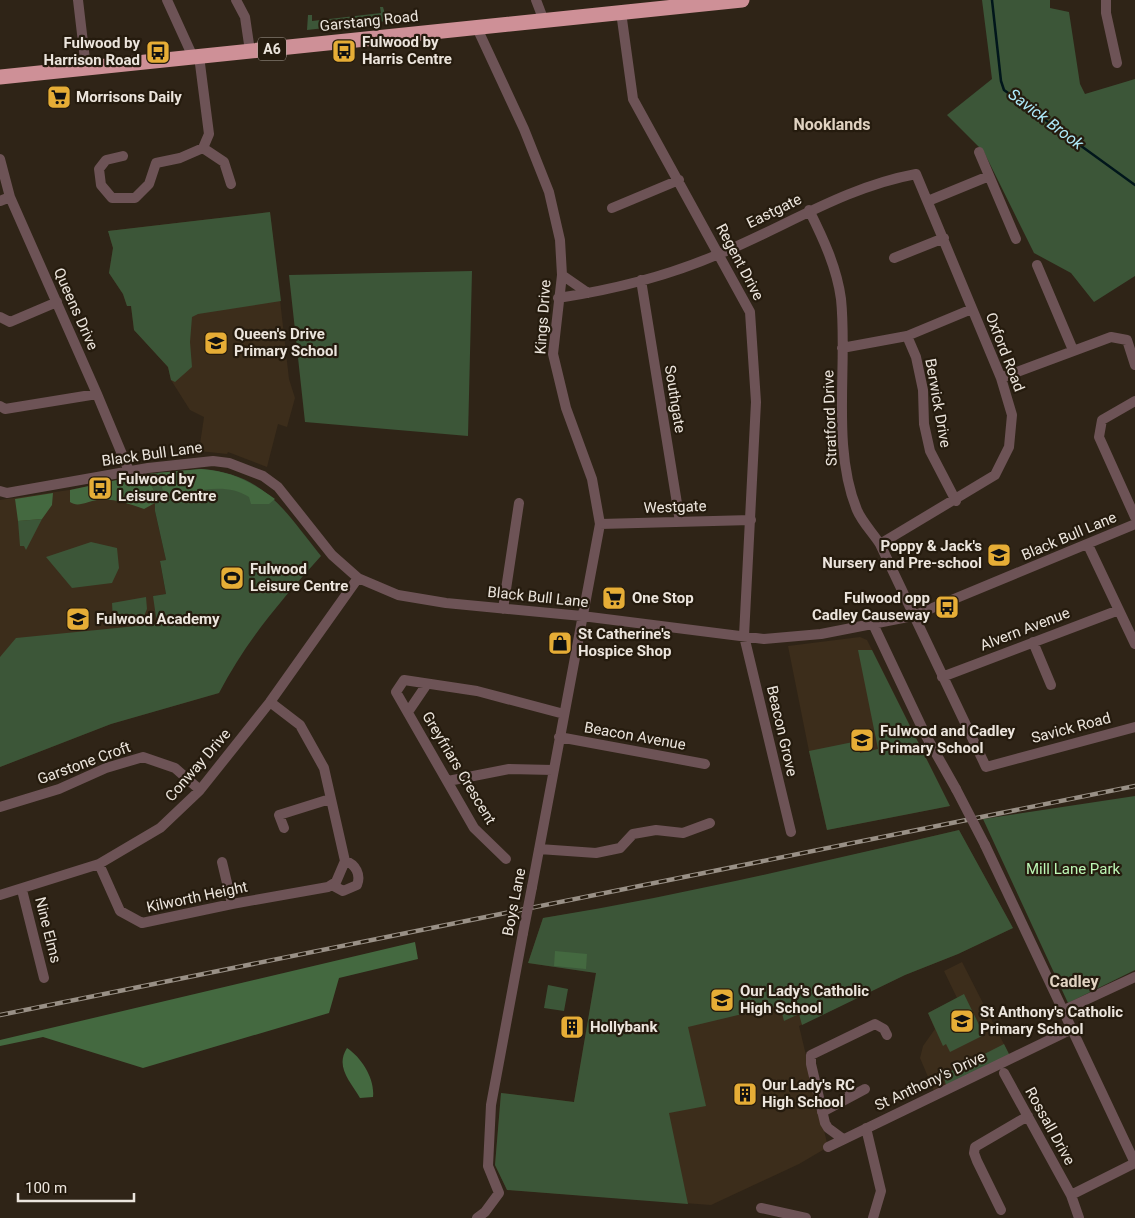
<svg xmlns="http://www.w3.org/2000/svg" width="1135" height="1218" font-family="Roboto,sans-serif">
<style>
.built{fill:#3c2d1b}
.green{fill:#3c5638}
.forest{fill:#446940}
.lines{fill:none;stroke-linecap:round;stroke-linejoin:round}
.stream{stroke:#01161b;stroke-width:2.5}
.minor{stroke:#6d5356;stroke-width:10}
.highway{stroke:#ce9097;stroke-width:15}
.rail-casing{stroke:#999086;stroke-width:4.5}
.rail{stroke:#251b0e;stroke-width:2.5;stroke-dasharray:8;stroke-linecap:butt}
.minor-bridge{stroke:#6d5356;stroke-width:10}
.labels{text-anchor:middle;dominant-baseline:central;stroke-width:4.5;stroke-linejoin:round;paint-order:stroke}
.shield{fill:#251b0e;stroke:#b0a89f;stroke-width:1}
.shield-label{font-size:14px;font-weight:bold;fill:#ece5dd}
.street-label{font-size:15px;fill:#ece5dd;stroke:#251b0e}
.poi-label{font-size:15px;font-weight:bold;fill:#ece5dd;stroke:#251b0e;text-anchor:start}
.park-label{font-size:15px;fill:#bdf7b5;stroke:#251b0e}
.water-label{font-size:16px;font-style:italic;fill:#aee9f9;stroke:#251b0e}
.neighbourhood-label{font-size:16px;font-weight:bold;fill:#e0d2c1;stroke:#251b0e}
</style>
<rect width="100%" height="100%" fill="#2f2417"/>
<path class="built" d="M270,212L289,379L295,398L287,427L278,424L267,467L228,452L227,454L199,451L204,417L190,410L171,380L168,367L134,330L131,306H127L123,294L109,273L113,248L108,231Z
M145,474L155,492V511L166,560L160,562L166,594L153,596L219,693L111,724L0,767V500L69,490Z
M860,637L867,640L950,806L827,830L809,751L788,646Z
M959,830L1013,928L958,954L905,975L799,1026L828,1147L799,1164L711,1205L507,1190L495,1165L501,1093L574,1102L596,973L528,963L543,918L630,904L780,872Z
M962,962L1010,1056L934,1091L920,1058L923,1046L935,1029L928,1013L957,998L944,971Z"/>
<path class="green" d="M982,0H1050V8L1069,12L1080,84L1085,94L1135,79V276L1094,302L1071,273L1034,253L984,152L947,115L992,79Z
M380,7H383L387,21L307,30L308,15H312V21L381,13Z
M270,212L281,301L198,314L192,317L190,342L192,367L175,382L171,380L168,367L134,330L131,306H127L123,294L109,273L113,248L108,231Z
M472,271L468,436L305,422L289,275Z
M201,469C265,474 284,510 321,556C282,599 246,641 219,693L111,724L0,767V657L16,638L157,624L153,596L166,594L160,561L166,560L155,511V492L145,474Z
M42,519L26,550L24,546H20L18,521Z
M91,542L117,548L119,568L112,583L72,588L46,557Z
M146,597L147,609L144,616L113,621L112,603Z
M858,650H872L950,806L827,830L809,751L858,741L860,753L878,749Z
M1135,796V970L1068,1003L983,819Z
M959,830L1013,928L958,954L905,975L802,1025L799,1014L784,1021L780,1005L688,1027L706,1106L669,1113L688,1204L507,1190L495,1165L501,1093L574,1102L596,973L528,963L543,918C683,895 821,862 959,830Z
M548,985L568,989L564,1011L544,1008Z
M964,994L984,1035L950,1052L946,1044L943,1046L928,1013Z
M1004,1044L1010,1056L946,1085L943,1075Z"/>
<path class="forest" d="M201,469C234,472 249,481 275,499L269,504H251L249,497C225,481 191,492 165,498L158,473Z
M145,474L155,492V503L144,509C129,504 112,498 97,500C88,501 78,508 70,502V490Z
M53,493L52,505L42,519L18,521L15,499Z
M415,942L418,959L339,978L329,1013L143,1068L43,1037L0,1046V1040Z
M555,951L587,954L586,969L554,966Z
M347,1048C362,1058 375,1079 373,1097L360,1098C350,1081 335,1067 347,1048Z"/>
<g class="lines">
<path class="stream" d="M992,0L1001,81L1004,90L1135,185"/>
<path class="minor" d="M78,0L86,68
M167,0L193,57
M236,0L245,17L250,51
M536,0L544,21
M1106,0V13L1117,63
M621,12L633,99L750,312L756,402L744,636L791,832
M477,28L524,129L549,192L560,240L562,275L553,354L566,408L592,479L600,524L532,887
M203,148L224,162L231,184
M979,152L1016,239
M123,156L106,160L99,169L101,185L112,198H135L149,184L156,163L180,158L203,148L209,134L199,56
M0,159L10,197L97,394L129,471
M0,201L10,197
M928,201L989,176
M612,208L679,180
M809,210C823,238 837,268 841,299C848,365 831,447 857,510C862,522 873,533 880,544L986,767L1135,727
M894,258L944,238
M1037,265L1073,350
M562,275L588,293
M641,280L680,522
M558,298C612,290 668,276 719,254C785,227 845,187 916,174L1001,378L1012,415L1009,447L995,475L880,544
M0,317L10,322L57,302
M907,336L916,357L923,390L924,424L930,451L956,501
M842,348L907,336L972,309
M1001,378L1111,337L1127,340L1135,365
M1135,401L1102,420L1099,437L1135,517
M0,406L5,409L97,394
M0,491L7,493L148,468L213,461L229,463L263,476L278,487L332,555L358,578L398,595L446,603L582,616L764,639L821,634L913,616L1135,524
M600,524L751,520
M1088,545L1135,644
M503,609L519,503
M873,624L925,734L956,789
M1033,642L1051,685
M942,677L1119,610
M408,712L427,684
M559,737L705,764
M448,781L509,769L553,770
M0,807L59,789L106,768L143,757L175,768L200,790
M284,828L279,815L330,799
M985,845L1135,1163
M539,849L596,853L620,848L633,834L656,830L683,833L710,823
M506,859L474,828L396,692L404,680L477,691L564,714
M222,862L232,904
M99,864L120,911L142,923L232,904L328,887L336,882L345,861L324,768L300,725L270,702
M332,885L343,891L357,885C361,875 356,864 345,861
M22,890L44,978
M0,895L99,864L160,828L200,790L270,702L358,578
M1064,1010L1135,977
M1004,1073L1071,1195L1079,1218
M847,1085L851,1095
M822,1112L865,1089
M866,1128L881,1191L873,1218
M843,1139L828,1128L825,1123L811,1064V1055L875,1024L884,1029L887,1035
M828,1147L1072,1029
M1071,1195L1135,1163
M761,1208L806,1218
M1001,1210L977,1161L974,1153L975,1147L1028,1116
M477,1218L485,1212L499,1193L488,1166L491,1105L523,933"/>
<path class="highway" d="M0,77L742,0"/>
<g class="rail-casing">
<path id="rail" d="M0,1015L1135,786"/>
</g>
<use href="#rail" class="rail"/>
<path class="minor-bridge" d="M956,789L985,845
M523,933L532,887"/>
</g>
<defs>
<g id="bus-square" transform="scale(1.25)"><rect x="-9" y="-9" width="18" height="18" rx="4" fill="#e6ad36" stroke="#251b0e"/><path d="M-5-6H5V4H4V6H2V4H-2V6H-4V4H-5ZM-3.5-4V0h7V-4ZM-3.5 1.2v1.5H-2V1.2ZM2 1.2v1.5H3.5V1.2Z" fill="#111"/></g>
<g id="supermarket-square" transform="scale(1.25)"><rect x="-9" y="-9" width="18" height="18" rx="4" fill="#e6ad36" stroke="#251b0e"/><path d="M-6-5.5h2.5l.6 2H6L4.5 2H-2.5L-4.4-4H-6ZM-1.5 3.2a1.3 1.3 0 1 0 .1 0ZM3 3.2a1.3 1.3 0 1 0 .1 0Z" fill="#111"/></g>
<g id="school-square" transform="scale(1.25)"><rect x="-9" y="-9" width="18" height="18" rx="4" fill="#e6ad36" stroke="#251b0e"/><path d="M0-5L7-2L0 1L-7-2ZM-4 1L0 2.5L4 1V4Q0 6-4 4Z" fill="#111"/></g>
<g id="stadium-square" transform="scale(1.25)"><rect x="-9" y="-9" width="18" height="18" rx="4" fill="#e6ad36" stroke="#251b0e"/><path d="M0-5a6.5 5 0 1 0 0 10a6.5 5 0 1 0 0-10ZM-3.5-1.8h7v3.6h-7Z" fill="#111"/></g>
<g id="shop-square" transform="scale(1.25)"><rect x="-9" y="-9" width="18" height="18" rx="4" fill="#e6ad36" stroke="#251b0e"/><path d="M-5-2.5h2.3a2.7 3.5 0 0 1 5.4 0H5L5.5 6h-11ZM-1.5-2.5h3a1.5 2.3 0 0 0-3 0Z" fill="#111"/></g>
<g id="building-square" transform="scale(1.25)"><rect x="-9" y="-9" width="18" height="18" rx="4" fill="#e6ad36" stroke="#251b0e"/><path d="M-4-6H4V6H1V3H-1V6H-4ZM-2.5-4.3h1.7v1.8h-1.7ZM.8-4.3h1.7v1.8H.8ZM-2.5-1h1.7V.8h-1.7ZM.8-1h1.7V.8H.8Z" fill="#111"/></g>
</defs>
<g fill-rule="evenodd">
<use href="#bus-square" x="344" y="51"/>
<use href="#bus-square" x="158" y="52"/>
<use href="#supermarket-square" x="59" y="97"/>
<use href="#school-square" x="216" y="343"/>
<use href="#bus-square" x="100" y="488"/>
<use href="#school-square" x="999" y="555"/>
<use href="#stadium-square" x="232" y="578"/>
<use href="#supermarket-square" x="614" y="598"/>
<use href="#bus-square" x="947" y="607"/>
<use href="#school-square" x="78" y="619"/>
<use href="#shop-square" x="560" y="643"/>
<use href="#school-square" x="862" y="740"/>
<use href="#school-square" x="722" y="1000"/>
<use href="#school-square" x="962" y="1021"/>
<use href="#building-square" x="572" y="1027"/>
<use href="#building-square" x="745" y="1094"/>
</g>
<g class="labels">
<rect class="shield" x="258" y="37.5" width="28" height="23" rx="4"/>
<g class="shield-label">
<text x="272" y="49">A6</text>
</g>
<g class="street-label">
<text transform="translate(369 21) rotate(-6)">Garstang Road</text>
<text transform="translate(774 211) rotate(-26)">Eastgate</text>
<text transform="translate(740 262) rotate(62)">Regent Drive</text>
<text transform="translate(76 309) rotate(66)">Queens Drive</text>
<text transform="translate(543 317) rotate(-86)">Kings Drive</text>
<text transform="translate(1005 352) rotate(69)">Oxford Road</text>
<text transform="translate(675 399) rotate(81)">Southgate</text>
<text transform="translate(938 403) rotate(80)">Berwick Drive</text>
<text transform="translate(830 418) rotate(-92)">Stratford Drive</text>
<text transform="translate(152 454) rotate(-8)">Black Bull Lane</text>
<text transform="translate(675 507) rotate(-2)">Westgate</text>
<text transform="translate(1069 536) rotate(-23)">Black Bull Lane</text>
<text transform="translate(538 597) rotate(6)">Black Bull Lane</text>
<text transform="translate(1025 629) rotate(-21)">Alvern Avenue</text>
<text transform="translate(1071 728) rotate(-15)">Savick Road</text>
<text transform="translate(782 731) rotate(77)">Beacon Grove</text>
<text transform="translate(635 736) rotate(10)">Beacon Avenue</text>
<text transform="translate(84 763) rotate(-20)">Garstone Croft</text>
<text transform="translate(198 765) rotate(-49)">Conway Drive</text>
<text transform="translate(459 768) rotate(59)">Greyfriars Crescent</text>
<text transform="translate(197 897) rotate(-12)">Kilworth Height</text>
<text transform="translate(514 902) rotate(-79)">Boys Lane</text>
<text transform="translate(48 930) rotate(76)">Nine Elms</text>
<text transform="translate(930 1081) rotate(-25)">St Anthony's Drive</text>
<text transform="translate(1050 1126) rotate(61)">Rossall Drive</text>
</g>
<g class="poi-label">
<text x="362" y="42">Fulwood by<tspan x="362" dy="17">Harris Centre</tspan></text>
<text x="140" y="43" text-anchor="end">Fulwood by<tspan x="140" dy="17">Harrison Road</tspan></text>
<text x="76" y="97">Morrisons Daily</text>
<text x="234" y="334">Queen's Drive<tspan x="234" dy="17">Primary School</tspan></text>
<text x="118" y="479">Fulwood by<tspan x="118" dy="17">Leisure Centre</tspan></text>
<text x="982" y="546" text-anchor="end">Poppy &amp; Jack's<tspan x="982" dy="17">Nursery and Pre-school</tspan></text>
<text x="250" y="569">Fulwood<tspan x="250" dy="17">Leisure Centre</tspan></text>
<text x="632" y="598">One Stop</text>
<text x="930" y="598" text-anchor="end">Fulwood opp<tspan x="930" dy="17">Cadley Causeway</tspan></text>
<text x="96" y="619">Fulwood Academy</text>
<text x="578" y="634">St Catherine's<tspan x="578" dy="17">Hospice Shop</tspan></text>
<text x="880" y="731">Fulwood and Cadley<tspan x="880" dy="17">Primary School</tspan></text>
<text x="740" y="991">Our Lady's Catholic<tspan x="740" dy="17">High School</tspan></text>
<text x="980" y="1012">St Anthony's Catholic<tspan x="980" dy="17">Primary School</tspan></text>
<text x="590" y="1027">Hollybank</text>
<text x="762" y="1085">Our Lady's RC<tspan x="762" dy="17">High School</tspan></text>
</g>
<g class="park-label">
<text x="1073" y="869">Mill Lane Park</text>
</g>
<g class="water-label">
<text transform="translate(1046 119) rotate(37)">Savick Brook</text>
</g>
<g class="neighbourhood-label">
<text x="832" y="124">Nooklands</text>
<text x="1074" y="981">Cadley</text>
</g>
</g>
<path d="M18 1193v8h116v-8" fill="none" stroke="#ece5dd" stroke-width="2.5"/>
<text x="25" y="1193" font-size="15" fill="#ece5dd" stroke="#251b0e" stroke-width="4" paint-order="stroke">100 m</text>
</svg>
